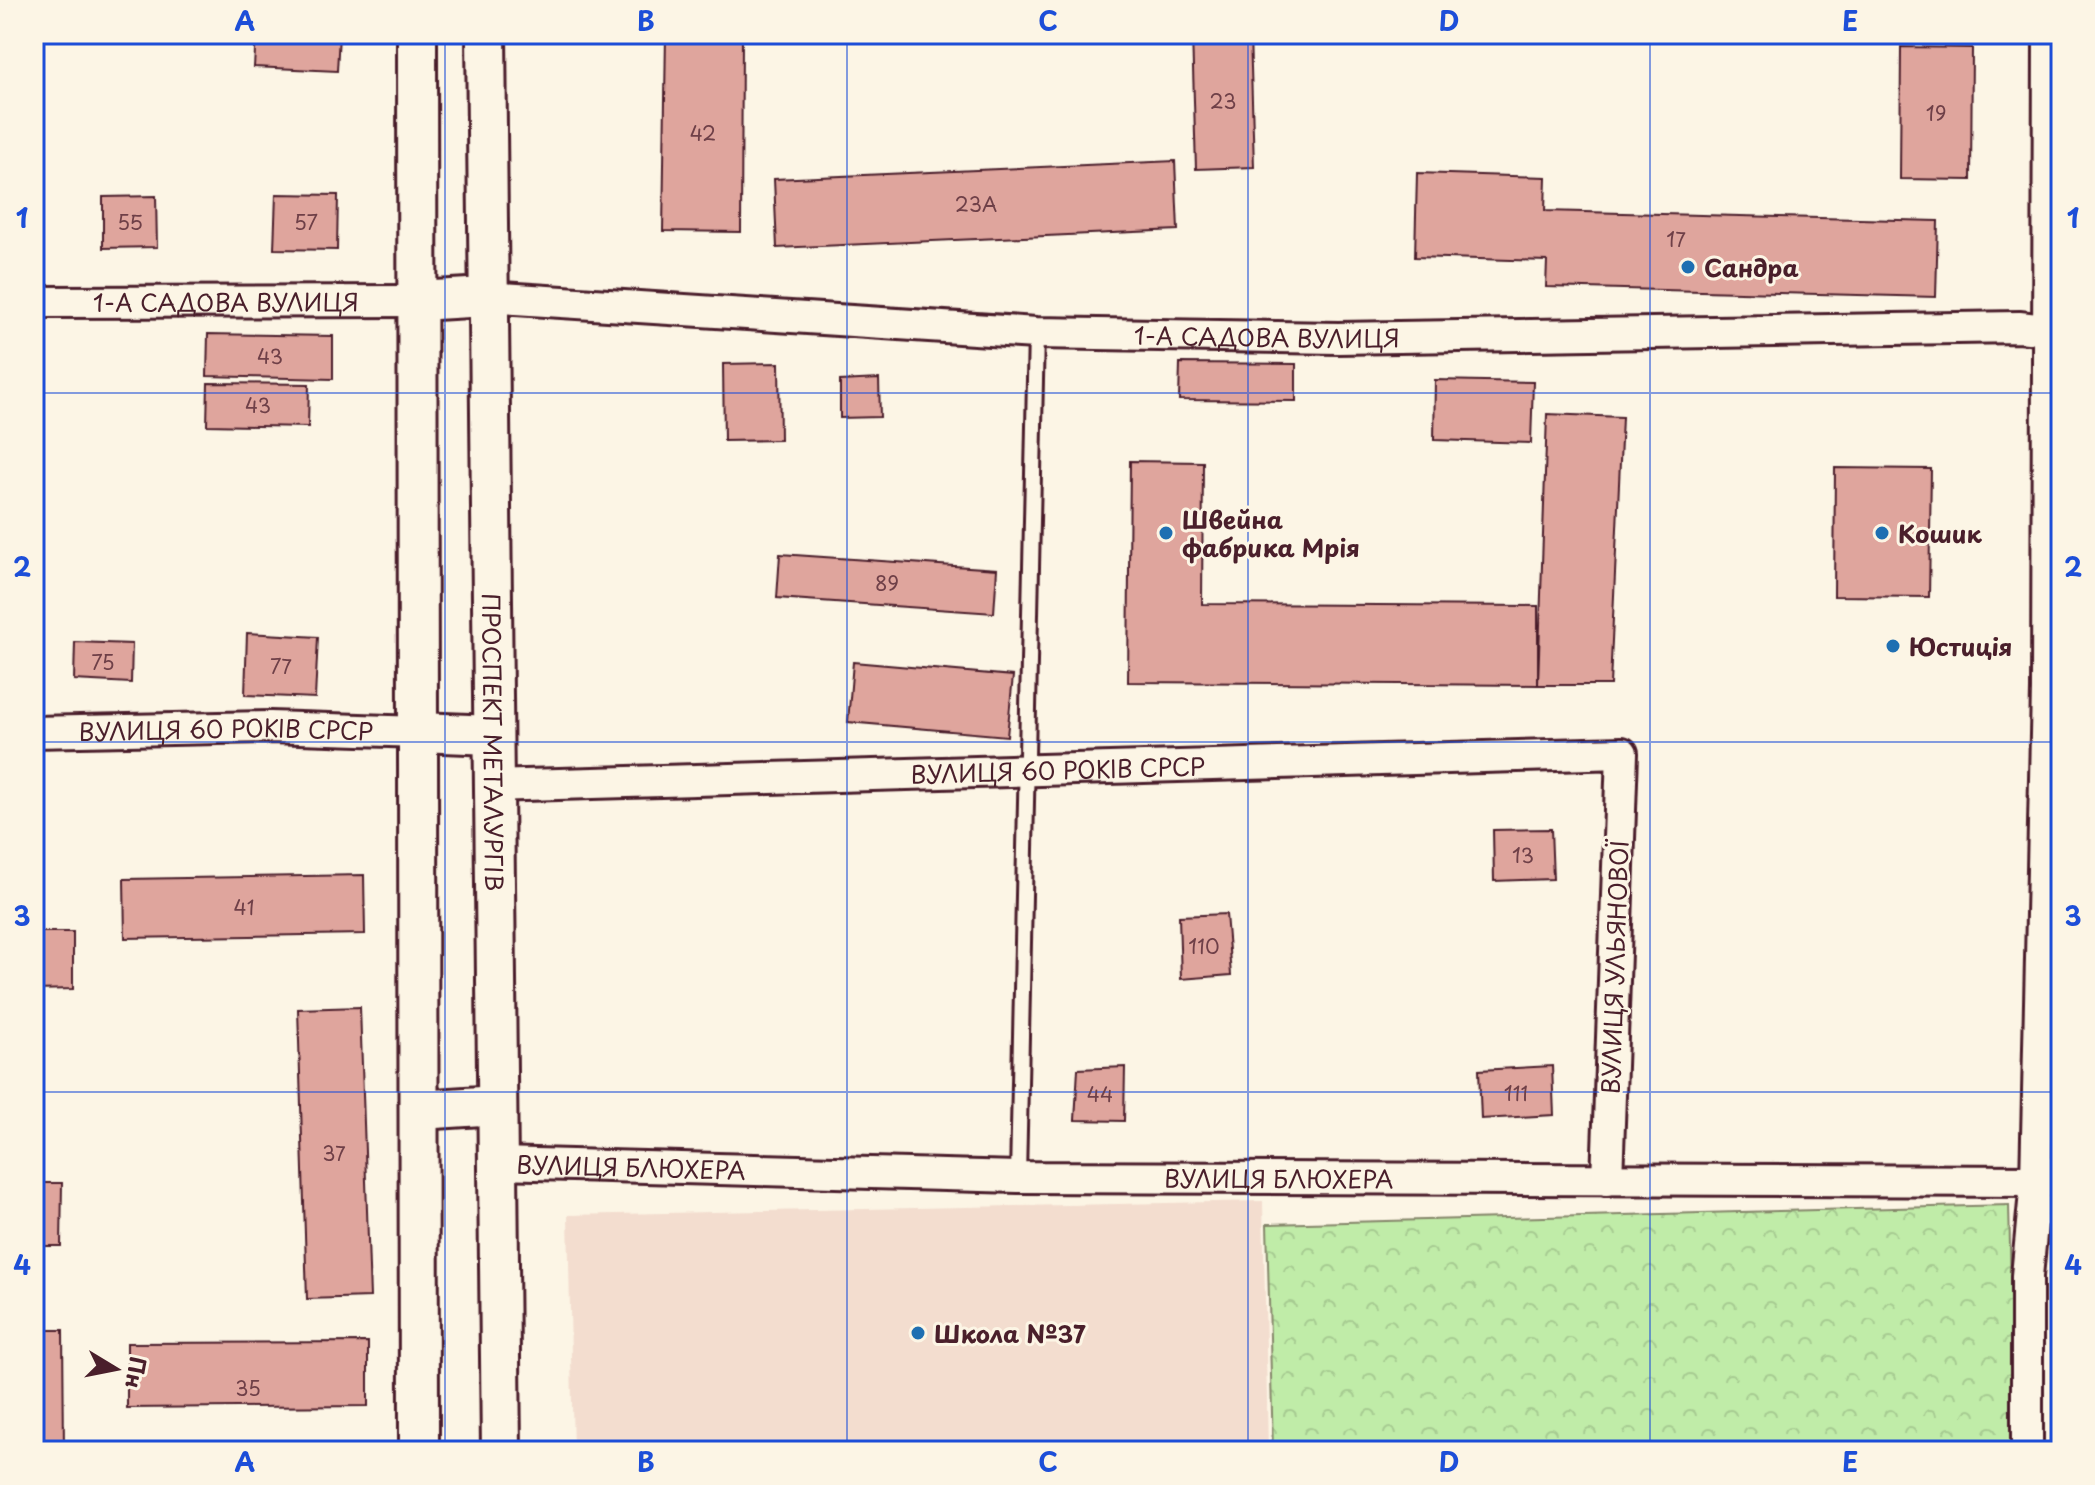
<svg xmlns="http://www.w3.org/2000/svg" width="2095" height="1485" font-family="'Playpen Sans',sans-serif">
<style>
.built{fill:#f3ddcf}
.park{fill:url(#park-crowns);stroke:#85866a;stroke-width:2}
.building{fill:#dfa59d;stroke:#4a1f2b;stroke-width:2}
.lines{fill:none;stroke-linecap:round;stroke-linejoin:round}
.service-casing{stroke:#4a1f2b;stroke-width:20}
.minor-casing{stroke:#4a1f2b;stroke-width:36}
.tertiary-casing{stroke:#4a1f2b;stroke-width:44}
.service{stroke:#fcf5e5;stroke-width:14}
.minor{stroke:#fcf5e5;stroke-width:30}
.tertiary{stroke:#fcf5e5;stroke-width:38}
.grid{fill:none;stroke:#1d4ed8;stroke-width:2;stroke-opacity:0.55}
.poi-dot{fill:#1f6fb2;stroke:#fcf5e5;stroke-width:3}
.labels{text-anchor:middle;dominant-baseline:central;stroke-width:6;stroke-linejoin:round;paint-order:stroke}
.number-label{font-size:20px;fill:#6f4048}
.poi-label{font-size:24px;font-weight:bold;fill:#4a1f2b;stroke:#fcf5e5;text-anchor:start}
.street-label{font-size:24px;fill:#4a1f2b;stroke:#fcf5e5}
.neatline{fill:none;stroke:#1d4ed8;stroke-width:3}
.grid-label{font-size:26px;text-anchor:middle;font-weight:bold;fill:#1d4ed8}
</style>
<defs>
<pattern id="park-crowns" width="20" height="18" patternUnits="userSpaceOnUse" patternTransform="scale(2)"><rect width="20" height="18" fill="#c0eca8"/><path d="M2 6a3 3 0 1 1 6 0M12 15a3 3 0 1 1 6 0" fill="none" stroke="#a6ca91"/></pattern>
</defs>
<rect width="100%" height="100%" fill="#fcf5e5"/>
<filter id="ink" filterUnits="userSpaceOnUse"><feTurbulence type="fractalNoise" baseFrequency=".0125" numOctaves="2"/><feDisplacementMap in="SourceGraphic" scale="16" xChannelSelector="R" yChannelSelector="G"/><feConvolveMatrix kernelMatrix="1 2 1 2 8 2 1 2 1" color-interpolation-filters="sRGB"/></filter>
<g filter="url(#ink)">
<path class="built" d="M1263,1201L1268,1451H573L568,1215Z"/>
<path class="park" d="M2009,1205L2015,1451H1273L1267,1224Z"/>
<path class="building" d="M256,34H339L337,71L254,67Z
M666,34H742L741,232L663,231Z
M1192,34H1250L1254,167L1196,169Z
M1900,34H1971V41H1900Z
M1901,47L1972,48L1971,180L1900,179Z
M1175,161L1178,230L777,248L774,179Z
M1417,173L1546,177L1545,211L1938,221L1936,297L1546,287L1547,261L1415,257Z
M34,188H39L41,240L34,241Z
M276,194L338,195L337,250L274,249Z
M156,196L157,247L103,248V197Z
M208,334L333,336V379L207,376Z
M779,363L780,440L724,441L723,364Z
M1180,363L1296,364V401L1179,400Z
M879,379L880,417L840,418V381Z
M1435,380L1533,382L1531,443L1434,440Z
M208,383L309,384L308,427L207,425Z
M1547,414L1622,417L1610,685H1538Z
M1130,461L1203,462L1202,604L1538,606V685L1128,682Z
M1835,468L1931,469L1929,597L1834,596Z
M780,554L997,569L994,613L777,598Z
M247,633L318,637L315,698L245,695Z
M75,642L132,644L131,683L74,680Z
M853,662L1013,676L1007,736L848,722Z
M1551,829L1553,879L1494,881L1493,830Z
M364,875L365,934L125,938L124,879Z
M1226,914L1231,975L1181,979L1179,916Z
M34,932H73V989L34,990Z
M360,1007L370,1297L307,1299L298,1009Z
M1552,1066L1554,1115L1481,1119L1479,1070Z
M1125,1067L1124,1121L1075,1120L1078,1069Z
M34,1183H62L61,1246H34Z
M34,1330H63L64,1451H34Z
M368,1342V1406L127,1408V1343Z"/>
<g class="lines">
<g class="service-casing">
<path id="service" d="M1018,1177L1036,333"/>
</g>
<g class="minor-casing">
<g id="minor">
<path id="s1" d="M486,297L1036,333L1338,338L2019,327L2048,330"/>
<path id="s2" d="M34,302L418,301"/>
<path id="s3" d="M34,732L270,727L419,732"/>
<path id="s4" d="M494,786L1622,753L1607,1180"/>
<path id="s5" d="M499,1163L1018,1177L2061,1181"/>
<path d="M2027,1451V1276L2036,1182L2047,690L2049,34"/>
</g>
</g>
<g class="tertiary-casing">
<g id="tertiary">
<path d="M417,34L419,1451"/>
<path id="s6" d="M486,34L501,1451"/>
<path d="M418,301L486,297"/>
<path d="M419,732L493,735"/>
<path d="M419,1110L497,1105"/>
</g>
</g>
<use href="#service" class="service"/>
<use href="#minor" class="minor"/>
<use href="#tertiary" class="tertiary"/>
</g>
</g>
<path class="grid" d="M445,34V1451M847,34V1451M1248,34V1451M1650,34V1451M34,393H2061M34,742H2061M34,1092H2061"/>
<g class="poi-dot">
<circle cx="1688" cy="267" r="8"/>
<circle cx="1166" cy="533" r="8"/>
<circle cx="1882" cy="533" r="8"/>
<circle cx="1893" cy="646" r="8"/>
<circle cx="918" cy="1333" r="8"/>
</g>
<g class="labels">
<g class="number-label">
<text x="1223" y="101">23</text>
<text x="1936" y="113">19</text>
<text x="703" y="133">42</text>
<text x="976" y="204">23А</text>
<text x="130" y="222">55</text>
<text x="306" y="222">57</text>
<text x="1676" y="239">17</text>
<text x="270" y="356">43</text>
<text x="258" y="405">43</text>
<text x="887" y="583">89</text>
<text x="103" y="662">75</text>
<text x="281" y="666">77</text>
<text x="1523" y="855">13</text>
<text x="244" y="907">41</text>
<text x="1204" y="946">110</text>
<text x="1516" y="1093">111</text>
<text x="1100" y="1094">44</text>
<text x="334" y="1153">37</text>
<text x="248" y="1388">35</text>
</g>
<g class="poi-label">
<text x="1704" y="267">Сандра</text>
<text x="1182" y="519">Швейна<tspan x="1182" dy="28">фабрика Мрія</tspan></text>
<text x="1898" y="533">Кошик</text>
<text x="1909" y="646">Юстиція</text>
<text x="934" y="1333">Школа №37</text>
</g>
<g class="street-label">
<text stroke="none"><textPath href="#s2" startOffset="192">1-А САДОВА ВУЛИЦЯ</textPath></text>
<text stroke="none"><textPath href="#s1" startOffset="782">1-А САДОВА ВУЛИЦЯ</textPath></text>
<text stroke="none"><textPath href="#s3" startOffset="192">ВУЛИЦЯ 60 РОКІВ СРСР</textPath></text>
<text stroke="none"><textPath href="#s6" startOffset="708">ПРОСПЕКТ МЕТАЛУРГІВ</textPath></text>
<text stroke="none"><textPath href="#s4" startOffset="564">ВУЛИЦЯ 60 РОКІВ СРСР</textPath></text>
<text transform="translate(1614 967) rotate(-88)">ВУЛИЦЯ УЛЬЯНОВОЇ</text>
<text stroke="none"><textPath href="#s5" startOffset="132">ВУЛИЦЯ БЛЮХЕРА</textPath></text>
<text stroke="none"><textPath href="#s5" startOffset="780">ВУЛИЦЯ БЛЮХЕРА</textPath></text>
</g>
</g>
<rect width="2095" height="1485" fill="none" stroke="#fcf5e5" stroke-width="88"/>
<g transform="translate(116 1369) rotate(100)" stroke="#fcf5e5" stroke-width="6" paint-order="stroke">
<path d="M0-6L14 30L0 20L-14 30Z" fill="#4a1f2b"/>
<text y="-12" font-size="22" font-weight="bold" text-anchor="middle" fill="#4a1f2b">Пн</text>
</g>
<rect x="44" y="44" width="2007" height="1397" class="neatline"/>
<g class="grid-label">
<text x="245" y="31">A</text>
<text x="646" y="31">B</text>
<text x="1048" y="31">C</text>
<text x="1449" y="31">D</text>
<text x="1850" y="31">E</text>
<text x="22" y="228">1</text>
<text x="2073" y="228">1</text>
<text x="22" y="577">2</text>
<text x="2073" y="577">2</text>
<text x="22" y="926">3</text>
<text x="2073" y="926">3</text>
<text x="22" y="1275">4</text>
<text x="2073" y="1275">4</text>
<text x="245" y="1472">A</text>
<text x="646" y="1472">B</text>
<text x="1048" y="1472">C</text>
<text x="1449" y="1472">D</text>
<text x="1850" y="1472">E</text>
</g>
</svg>
